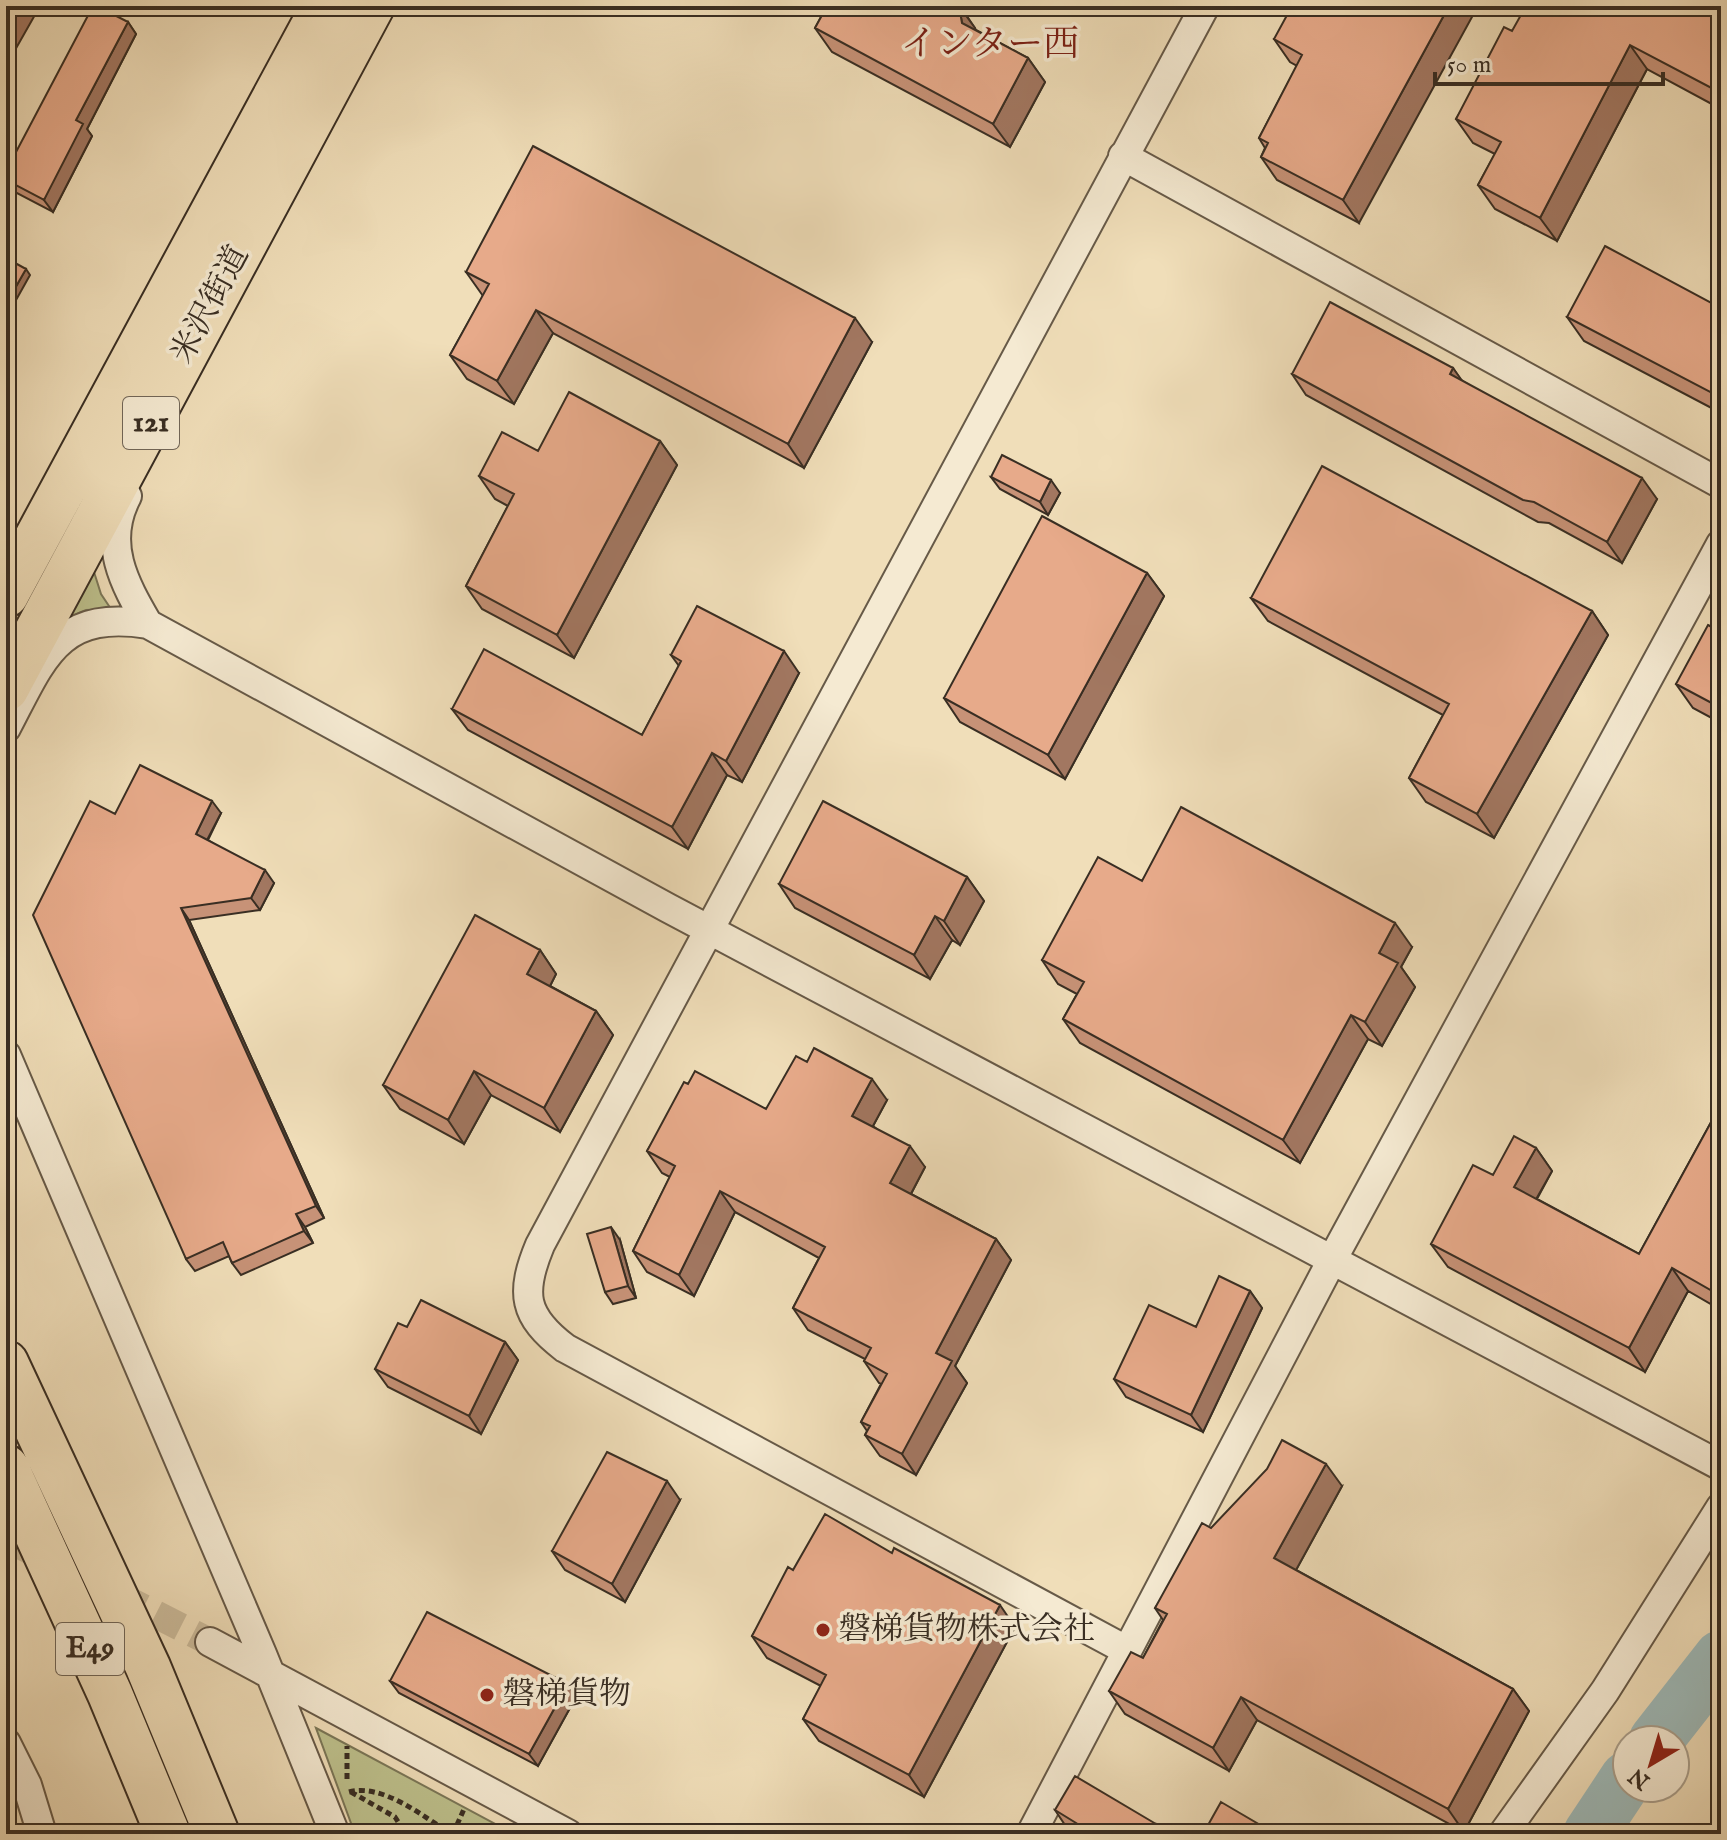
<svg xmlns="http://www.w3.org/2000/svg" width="1727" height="1840" font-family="'IM FELL English','Noto Serif JP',serif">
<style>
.green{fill:#bdc08c;stroke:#7b7758;stroke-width:2}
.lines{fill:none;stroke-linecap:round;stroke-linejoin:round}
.river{stroke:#9ebab9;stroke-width:54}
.street-tunnel{stroke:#cbbb9b;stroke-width:28;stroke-dasharray:28 14;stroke-linecap:butt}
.street-casing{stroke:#675a48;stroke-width:32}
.highway-casing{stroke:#392e23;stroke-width:48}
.path{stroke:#392e23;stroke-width:5;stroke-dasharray:6 4;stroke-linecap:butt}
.street{stroke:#f5ead2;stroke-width:28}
.highway{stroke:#f0deb9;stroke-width:44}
.wall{fill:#c79277;stroke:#392e23;stroke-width:2}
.shaded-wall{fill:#a27761;stroke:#392e23;stroke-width:2}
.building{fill:#e7aa8a;stroke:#392e23;stroke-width:2}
.poi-dot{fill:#8f2418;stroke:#f5ead2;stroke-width:3}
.labels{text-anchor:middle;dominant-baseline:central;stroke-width:7;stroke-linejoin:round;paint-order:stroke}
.shield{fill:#f5ead2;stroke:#716658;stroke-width:2}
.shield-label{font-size:30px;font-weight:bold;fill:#392e23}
.street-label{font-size:32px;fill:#392e23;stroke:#f5ead2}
.poi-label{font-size:32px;fill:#392e23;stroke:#f5ead2;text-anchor:start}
.quarter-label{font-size:36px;fill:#7a1f14;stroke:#f5ead2}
</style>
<rect width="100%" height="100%" fill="#f0deb9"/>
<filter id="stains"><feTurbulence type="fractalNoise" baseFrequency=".0025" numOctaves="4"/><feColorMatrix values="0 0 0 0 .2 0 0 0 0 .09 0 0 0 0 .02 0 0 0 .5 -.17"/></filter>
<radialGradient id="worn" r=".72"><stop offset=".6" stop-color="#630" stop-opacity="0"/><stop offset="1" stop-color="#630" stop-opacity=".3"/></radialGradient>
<path class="green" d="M94,572L101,594L111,609L86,610L55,623Z
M316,1728L514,1834H355Z"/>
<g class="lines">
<path class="river" d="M1656,1740L1721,1657
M1590,1834L1627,1778"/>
<path class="street-tunnel" d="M6,1538L210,1642"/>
<g class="street-casing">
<path id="street" d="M1123,156L1721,484
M127,496C102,543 124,583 148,624
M6,728C42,660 57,609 148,624L668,908L1721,1466
M6,1055L262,1654L335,1834
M210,1642L568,1834
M1126,1650L565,1348C523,1316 520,1293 540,1245L1205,6
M6,1743L27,1785L42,1834
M1031,1834L1332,1260L1721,544
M1503,1834L1605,1691L1721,1507"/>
</g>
<g class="highway-casing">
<path id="highway" d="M6,595L324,6
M6,689L372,6
M6,1363L148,1667L217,1834
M6,1467L110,1694L168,1834"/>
</g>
<path class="path" d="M347,1779V1746
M349,1792C382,1783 423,1816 451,1834
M351,1792L395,1817L406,1834
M453,1834L464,1809"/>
<use href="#street" class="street"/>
<use href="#highway" class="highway"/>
</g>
<path class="wall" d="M827,6H969L965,13L976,30L1028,58L1045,82L1010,147L832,52L815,28Z
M1721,6V109L1647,69L1557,241L1495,209L1478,185L1495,154L1473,143L1456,119L1512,31Z
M1336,10L1359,223L1277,180L1261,157L1265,148L1259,138L1297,66L1290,62L1274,39Z
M128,22L136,34L87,129L92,136L53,212L11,190L6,184V171Z
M466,272L872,342L804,468L553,333L514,404L467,379L450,355L483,296Z
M1721,308V413L1584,341L1567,317Z
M1453,368L1461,380L1657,499L1622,563L1549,523L1538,522L1306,395L1292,374Z
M660,441L677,465L574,658L482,609L466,586L508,506L495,499L479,476L538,451Z
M991,477L1060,493L1048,515L1000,489Z
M1147,573L1164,596L1065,779L960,722L944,698Z
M1251,598L1592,611L1608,635L1494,838L1426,802L1409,778L1443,715L1268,621Z
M1721,632V723L1693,708L1676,684Z
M671,655L799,673L742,782L727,775L688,849L468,730L452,709L642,735L679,666Z
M221,813L208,840L274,883L260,910L189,920L324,1218L305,1227L313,1243L241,1275L232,1263L229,1256L195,1271L186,1259L115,814Z
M967,877L984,901L960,945L952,940L930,979L795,908L779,884Z
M1142,881L1412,947L1401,967L1415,987L1382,1046L1368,1039L1300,1163L1080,1043L1063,1019L1077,994L1058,984L1042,960Z
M540,950L556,974L550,986L596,1011L613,1035L560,1132L491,1095L464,1144L400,1109L383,1085Z
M688,1084L766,1109L887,1100L873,1126L925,1167L911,1194L996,1239L1011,1260L955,1366L967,1383L916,1475L880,1456L865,1435L867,1431L861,1422L881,1384L879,1383L864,1361L865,1359L808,1330L793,1308L819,1258L735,1212L694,1296L647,1272L633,1251L670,1177L662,1173L647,1151Z
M1721,1104V1310L1688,1291L1645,1372L1448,1267L1431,1244L1493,1175L1536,1148L1552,1171L1537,1199L1639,1254Z
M620,1240L636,1298L613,1304L605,1292Z
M1250,1291L1262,1308L1203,1432L1126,1397L1114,1379Z
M407,1327L505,1342L518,1360L481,1434L388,1387L375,1369Z
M1342,1486L1296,1570L1513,1689L1529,1711L1464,1832L1257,1720L1229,1771L1125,1714L1109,1691L1143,1658L1163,1620L1155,1608L1211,1528Z
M680,1500L625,1602L565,1570L552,1551Z
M793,1570L1015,1627L924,1797L819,1741L803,1719L821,1686L767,1658L752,1636Z
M390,1681L576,1697L538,1766L399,1693Z
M1055,1810L1163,1834H1074L1069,1831Z"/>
<path class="shaded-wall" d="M17,6H40L6,66V25Z
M959,6L975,28L979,47L962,23Z
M960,6H969L965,13Z
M1449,6H1478L1359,223L1343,200Z
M128,22L136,34L87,129L92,136L53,212L44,200L76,120Z
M1630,45L1647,69L1557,241L1540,218Z
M1028,58L1045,82L1010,147L993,124Z
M26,269L30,275L6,318V304Z
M536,310L553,333L514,404L497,381Z
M855,318L872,342L804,468L788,444Z
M1453,368L1468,389L1450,374Z
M1721,375V407L1712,393Z
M660,441L677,465L574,658L557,635Z
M1642,478L1657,499L1622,563L1607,542Z
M1051,480L1060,493L1048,515L1040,502Z
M1147,573L1164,596L1065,779L1048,755Z
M1592,611L1608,635L1494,838L1477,814Z
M784,651L799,673L742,782L726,761Z
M712,753L727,775L688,849L672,827Z
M212,801L221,813L204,846L196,834Z
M265,870L274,883L260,910L251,898Z
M967,877L984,901L960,945L944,921Z
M181,908L189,920L324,1218L316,1206Z
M935,916L952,940L930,979L914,955Z
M1395,923L1412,947L1401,967L1415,987L1382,1046L1365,1022L1379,953Z
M540,950L556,974L544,998L527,974Z
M596,1011L613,1035L560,1132L544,1108Z
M1351,1015L1368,1039L1300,1163L1283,1140Z
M474,1071L491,1095L464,1144L448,1120Z
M872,1079L887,1100L867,1137L852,1116Z
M910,1146L925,1167L905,1205L890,1183Z
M1536,1148L1552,1171L1530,1210L1514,1187Z
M720,1191L735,1212L694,1296L679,1275Z
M296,1214L305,1227L313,1243L304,1231Z
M611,1227L620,1240L636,1298L628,1286Z
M996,1239L1011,1260L955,1366L967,1383L916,1475L902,1454L936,1353Z
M1672,1268L1688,1291L1645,1372L1629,1348Z
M1250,1291L1262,1308L1203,1432L1191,1415Z
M505,1342L518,1360L481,1434L469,1416Z
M1326,1464L1342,1486L1290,1581L1274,1558Z
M667,1481L680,1500L625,1602L612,1584Z
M1000,1605L1015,1627L924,1797L909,1775Z
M568,1684L576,1697L538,1766L529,1754Z
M1513,1689L1529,1711L1464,1832L1448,1809Z
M1241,1697L1257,1720L1229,1771L1213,1748Z
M1156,1824L1163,1834H1150Z"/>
<path class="building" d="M6,6H17L6,25Z
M93,6H97L128,22L76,120L83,124L44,200L6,180V171Z
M827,6H959L962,23L1028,58L993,124L815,28Z
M1292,6H1330L1336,10L1338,6H1449L1343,200L1261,157L1268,143L1259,138L1302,55L1274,39Z
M1526,6H1721V93L1630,45L1540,218L1478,185L1501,142L1456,119L1504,27L1512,31Z
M533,146L855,318L788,444L536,310L497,381L450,355L489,284L466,272Z
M1605,246L1721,308V375L1712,393L1567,317Z
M6,258L26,269L6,304Z
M1330,302L1453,368L1450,374L1642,478L1607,542L1534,502L1523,500L1292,374Z
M569,392L660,441L557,635L466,586L514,494L479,476L502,432L538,451Z
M1002,455L1051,480L1040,502L991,477Z
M1322,466L1592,611L1477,814L1409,778L1449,704L1251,598Z
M1042,516L1147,573L1048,755L944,698Z
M697,606L784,651L726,761L712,753L672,827L452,709L484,649L642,735L681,661L671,655Z
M1708,625L1721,632V708L1676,684Z
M140,765L212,801L196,834L265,870L251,898L181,908L316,1206L296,1214L304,1231L232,1263L223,1242L186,1259L33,915L90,801L115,814Z
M823,801L967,877L944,921L935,916L914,955L779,884Z
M1181,807L1395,923L1379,953L1398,963L1365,1022L1351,1015L1283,1140L1063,1019L1084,982L1042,960L1098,857L1142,881Z
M475,915L540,950L527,974L596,1011L544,1108L474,1071L448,1120L383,1085Z
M814,1048L872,1079L852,1116L910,1146L890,1183L996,1239L936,1353L952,1361L902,1454L865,1435L870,1426L861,1422L887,1374L864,1361L871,1348L793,1308L825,1247L720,1191L679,1275L633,1251L675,1166L647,1151L684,1082L688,1084L695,1071L766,1109L796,1056L807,1062Z
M1721,1104V1296L1672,1268L1629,1348L1431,1244L1473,1165L1493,1175L1514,1136L1536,1148L1514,1187L1639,1254Z
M611,1227L628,1286L605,1292L587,1234Z
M1219,1276L1250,1291L1191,1415L1114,1379L1149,1305L1196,1327Z
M421,1300L505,1342L469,1416L375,1369L398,1323L407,1327Z
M1282,1440L1326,1464L1274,1558L1513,1689L1448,1809L1241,1697L1213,1748L1109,1691L1131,1652L1143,1658L1167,1614L1155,1608L1202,1523L1211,1528L1267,1469Z
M607,1452L667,1481L612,1584L552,1551Z
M825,1514L892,1553L894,1548L1000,1605L909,1775L803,1719L826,1675L752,1636L788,1567L793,1570Z
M427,1612L568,1684L529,1754L390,1681Z
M1075,1776L1156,1824L1150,1834H1094L1055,1810Z
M1221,1802L1274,1833L1273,1834H1203Z"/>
<g class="poi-dot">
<circle cx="823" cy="1630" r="8"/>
<circle cx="487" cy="1695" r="8"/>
</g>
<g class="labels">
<g class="shield">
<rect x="123" y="397" width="56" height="52" rx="6"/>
<rect x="56" y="1623" width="68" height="52" rx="6"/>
</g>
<g class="shield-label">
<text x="151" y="423">121</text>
<text x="90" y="1649">E49</text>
</g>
<g class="street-label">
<text transform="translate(211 305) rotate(-62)">米沢街道</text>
</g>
<g class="poi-label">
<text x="839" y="1630">磐梯貨物株式会社</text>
<text x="503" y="1695">磐梯貨物</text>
</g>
<g class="quarter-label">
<text x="990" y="45">インター西</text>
</g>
</g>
<rect width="1727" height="1840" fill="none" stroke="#f0deb9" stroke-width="32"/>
<rect x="8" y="8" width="1711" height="1824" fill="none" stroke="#392e23" stroke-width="4"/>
<rect x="16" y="16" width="1695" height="1808" fill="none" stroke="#392e23" stroke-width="2"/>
<g transform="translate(1651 1764) rotate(218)"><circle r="38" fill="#f5ead2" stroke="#aa9f8c" stroke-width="2"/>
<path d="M0-6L14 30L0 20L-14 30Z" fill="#8f2418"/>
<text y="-12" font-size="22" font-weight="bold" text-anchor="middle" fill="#392e23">N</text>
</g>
<path d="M1435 72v12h228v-12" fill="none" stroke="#392e23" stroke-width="4"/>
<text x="1447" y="72" font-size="24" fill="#392e23" stroke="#f5ead2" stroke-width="6" paint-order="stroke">50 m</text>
<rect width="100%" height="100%" filter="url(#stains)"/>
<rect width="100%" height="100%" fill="url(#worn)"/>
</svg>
